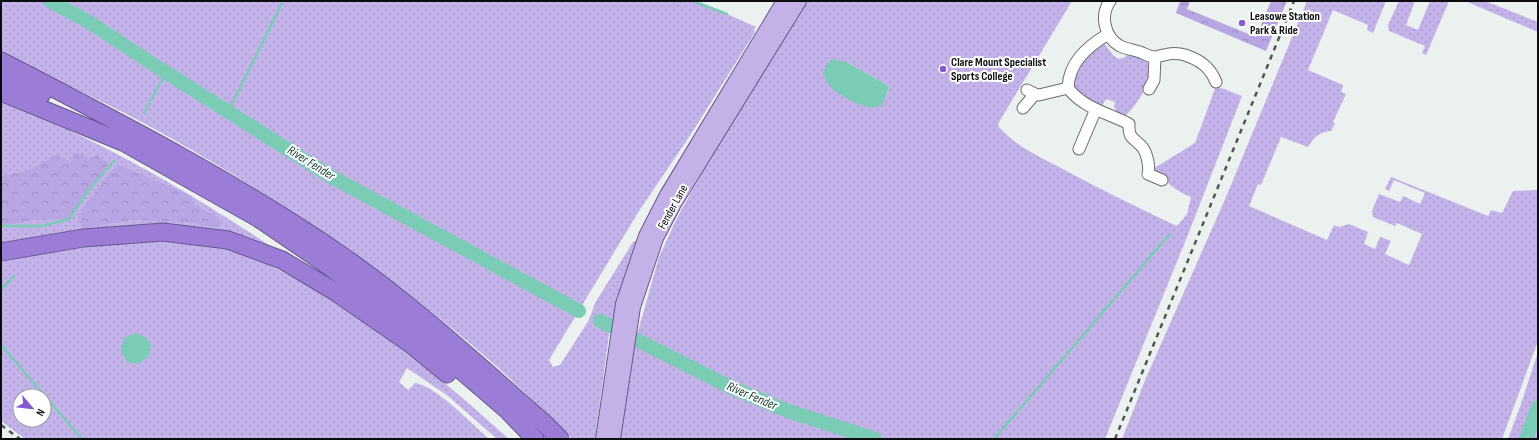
<svg xmlns="http://www.w3.org/2000/svg" width="1539" height="440" font-family="'Sofia Sans Condensed',sans-serif">
<style>
.grass{fill:url(#grass-dots);fill-rule:evenodd}
.forest{fill:url(#forest-crowns)}
.water{fill:#7acdb4}
.lines{fill:none;stroke-linecap:round;stroke-linejoin:round}
.stream{stroke:#7acdb4;stroke-width:2.5}
.river{stroke:#7acdb4;stroke-width:14}
.minor-casing{stroke:#696e6d;stroke-width:13}
.major-casing{stroke:#695691;stroke-width:16}
.highway-casing{stroke:#695691;stroke-width:19}
.minor{stroke:#fff;stroke-width:11}
.major{stroke:#c3b1e8;stroke-width:14}
.highway{stroke:#9b7dd8;stroke-width:17}
.rail{stroke:#535655;stroke-width:2.5;stroke-dasharray:5 5;stroke-linecap:butt}
.poi-dot{fill:#8659d2;stroke:#fff;stroke-width:1.5}
.labels{text-anchor:middle;dominant-baseline:central;stroke-width:4;stroke-linejoin:round;paint-order:stroke}
.poi-label{font-size:12px;font-weight:bold;fill:#0b0d0d;stroke:#fff;text-anchor:start}
.street-label{font-size:12px;fill:#0b0d0d;stroke:#fff}
.water-label{font-size:13px;font-style:italic;fill:#133a2f;stroke:#fff}
</style>
<defs>
<pattern id="grass-dots" width="8" height="8" patternUnits="userSpaceOnUse"><rect width="8" height="8" fill="#c3b3ea"/><path d="M2 2h.1M6 6h.1" fill="none" stroke="#a699c8" stroke-width="1.8" stroke-linecap="round"/></pattern>
<pattern id="forest-crowns" width="20" height="18" patternUnits="userSpaceOnUse"><rect width="20" height="18" fill="#b8a6e4"/><path d="M2 6a3 3 0 1 1 6 0M12 15a3 3 0 1 1 6 0" fill="none" stroke="#9d8ec2"/></pattern>
</defs>
<rect width="100%" height="100%" fill="#ebf1ee"/>
<path class="grass" d="M1,1H50L81,20L92,24L145,61L177,80L293,156L468,255L577,312L579,308L373,198L299,154L140,55L130,46L112,37L92,22L53,1H693L709,6L756,27L754,29L755,32L691,134L639,211L549,360L553,367L560,365L589,320L595,303L633,242L639,240L615,321L611,320L595,439H572C536,403 499,367 460,335C371,261 270,194 169,137C115,106 57,81 1,53Z
M807,1H1072L999,122L998,126C1015,146 1038,156 1061,168C1099,189 1137,207 1177,226L1187,214L1191,197C1179,192 1173,188 1164,179C1160,175 1156,174 1153,169L1195,143L1216,86L1242,96L1189,232L1105,439H879L775,403L724,380L637,335L659,257L677,218L704,169L751,90ZM846,62L889,86C887,95 884,103 876,107Z
M1307,1H1386L1373,33L1367,30L1368,25L1333,10L1308,70L1343,85L1341,92L1346,94L1333,122L1335,123L1331,131C1319,132 1314,137 1308,147L1281,137L1261,185L1258,184L1249,206L1327,240L1334,225L1339,227L1349,224L1368,232L1364,244L1375,249L1380,237L1391,241L1385,254L1409,265L1422,234L1397,223L1395,226L1373,217L1372,211L1379,194L1400,202L1403,196L1420,204L1425,193L1394,180L1389,191L1385,189L1391,177L1488,216L1491,210L1502,213L1513,191L1538,190V341L1502,439H1122L1146,378L1226,197Z
M1399,1H1415L1406,25L1418,30L1430,1H1449L1426,55L1422,53L1425,46L1389,31L1388,25Z
M1465,1H1485L1538,22V32Z
M1104,43C1110,50 1117,66 1127,55L1125,51L1147,58C1154,79 1139,104 1124,117L1119,116L1114,107L1115,102L1106,99L1101,108L1074,92C1074,88 1072,83 1072,79C1072,68 1094,48 1104,43Z
M1,101C99,139 192,193 279,252L229,236L1,244Z
M172,240C197,244 222,246 246,255C275,266 301,282 327,297C340,305 353,313 366,322C416,357 463,398 509,439H497L448,396L407,368L399,382L408,390L415,383C435,385 473,425 489,439H25L1,421V257L102,243ZM20,396H44V420H20Z
M634,341L751,400L795,417L863,439H621Z
M1538,352V439H1508L1521,404Z"/>
<path class="forest" d="M1180,1H1190L1187,9L1256,37L1271,1H1287L1266,51L1176,13Z
M77,152L89,158L98,155L108,164L104,173L87,192L69,219L32,220L18,223L1,225V176L27,171L58,154L70,162Z
M117,165L136,172L192,196L193,204L218,217L223,223L218,228L186,222L132,220L82,228L78,218L84,206Z"/>
<path class="water" d="M832,59L846,62L889,86C887,92 885,102 880,106C868,113 836,94 829,85C827,82 825,77 823,73L827,64Z
M137,333L146,338L151,344L149,356L138,364L127,362L121,351L124,338Z"/>
<g class="lines">
<path class="stream" d="M676,1H683
M693,1L727,14
M229,110L283,1
M144,113L166,72
M1,226H42L69,219L87,192L114,161
M1,289L14,276
M1,345L82,439
M994,439L1169,235"/>
<path class="river" d="M50,1L89,22L151,63L330,176L579,311
M600,321L610,326
M635,339L732,388L788,411L875,439
M1526,439L1538,407"/>
<g class="minor-casing">
<path id="minor" d="M1110,1C1100,15 1104,37 1120,46C1126,49 1134,50 1140,52C1145,54 1150,57 1155,57C1158,57 1161,55 1164,55C1171,53 1178,53 1185,55C1200,60 1210,67 1216,82
M1108,34C1087,47 1069,62 1068,88C1083,108 1108,113 1129,124C1128,140 1135,138 1143,148C1147,154 1150,167 1148,174L1162,180
M1149,89L1154,80L1155,57
M1035,94L1039,95L1068,88
M1023,108L1035,94L1027,90
M1079,149L1096,109"/>
</g>
<g class="major-casing">
<path id="major" d="M603,439L623,304L646,236L667,195L784,1
M613,439L633,307L656,238L675,202L799,1"/>
</g>
<g class="highway-casing">
<path id="highway" d="M1,61C117,121 234,181 341,255C413,305 478,365 544,423L560,439
M1,77L42,94
M1,92L125,143L258,218L330,267L421,336L506,409L535,439
M1,252L83,238L163,232L228,240L282,260L334,291L412,345L447,374"/>
</g>
<use href="#minor" class="minor"/>
<use href="#major" class="major"/>
<use href="#highway" class="highway"/>
<path class="rail" d="M1,425L20,439
M1115,439L1294,1"/>
</g>
<g class="poi-dot">
<circle cx="1242" cy="23" r="4"/>
<circle cx="943" cy="69" r="4"/>
</g>
<g class="labels">
<g class="poi-label">
<text x="1250" y="16">Leasowe Station<tspan x="1250" dy="14">Park &amp; Ride</tspan></text>
<text x="951" y="62">Clare Mount Specialist<tspan x="951" dy="14">Sports College</tspan></text>
</g>
<g class="street-label">
<text transform="translate(673 207) rotate(-61)">Fender Lane</text>
</g>
<g class="water-label">
<text transform="translate(311 163) rotate(32)">River Fender</text>
<text transform="translate(752 396) rotate(23)">River Fender</text>
</g>
</g>
<rect width="1539" height="440" fill="none" stroke="#0b0d0d" stroke-width="4"/>
<g transform="translate(32 408) rotate(118)"><circle r="19" fill="#ffffff" stroke="#9d9e9e"/>
<path d="M0-3L7 15L0 10L-7 15Z" fill="#8659d2"/>
<text y="-6" font-size="11" font-weight="bold" text-anchor="middle" fill="#0b0d0d">N</text>
</g>
</svg>
